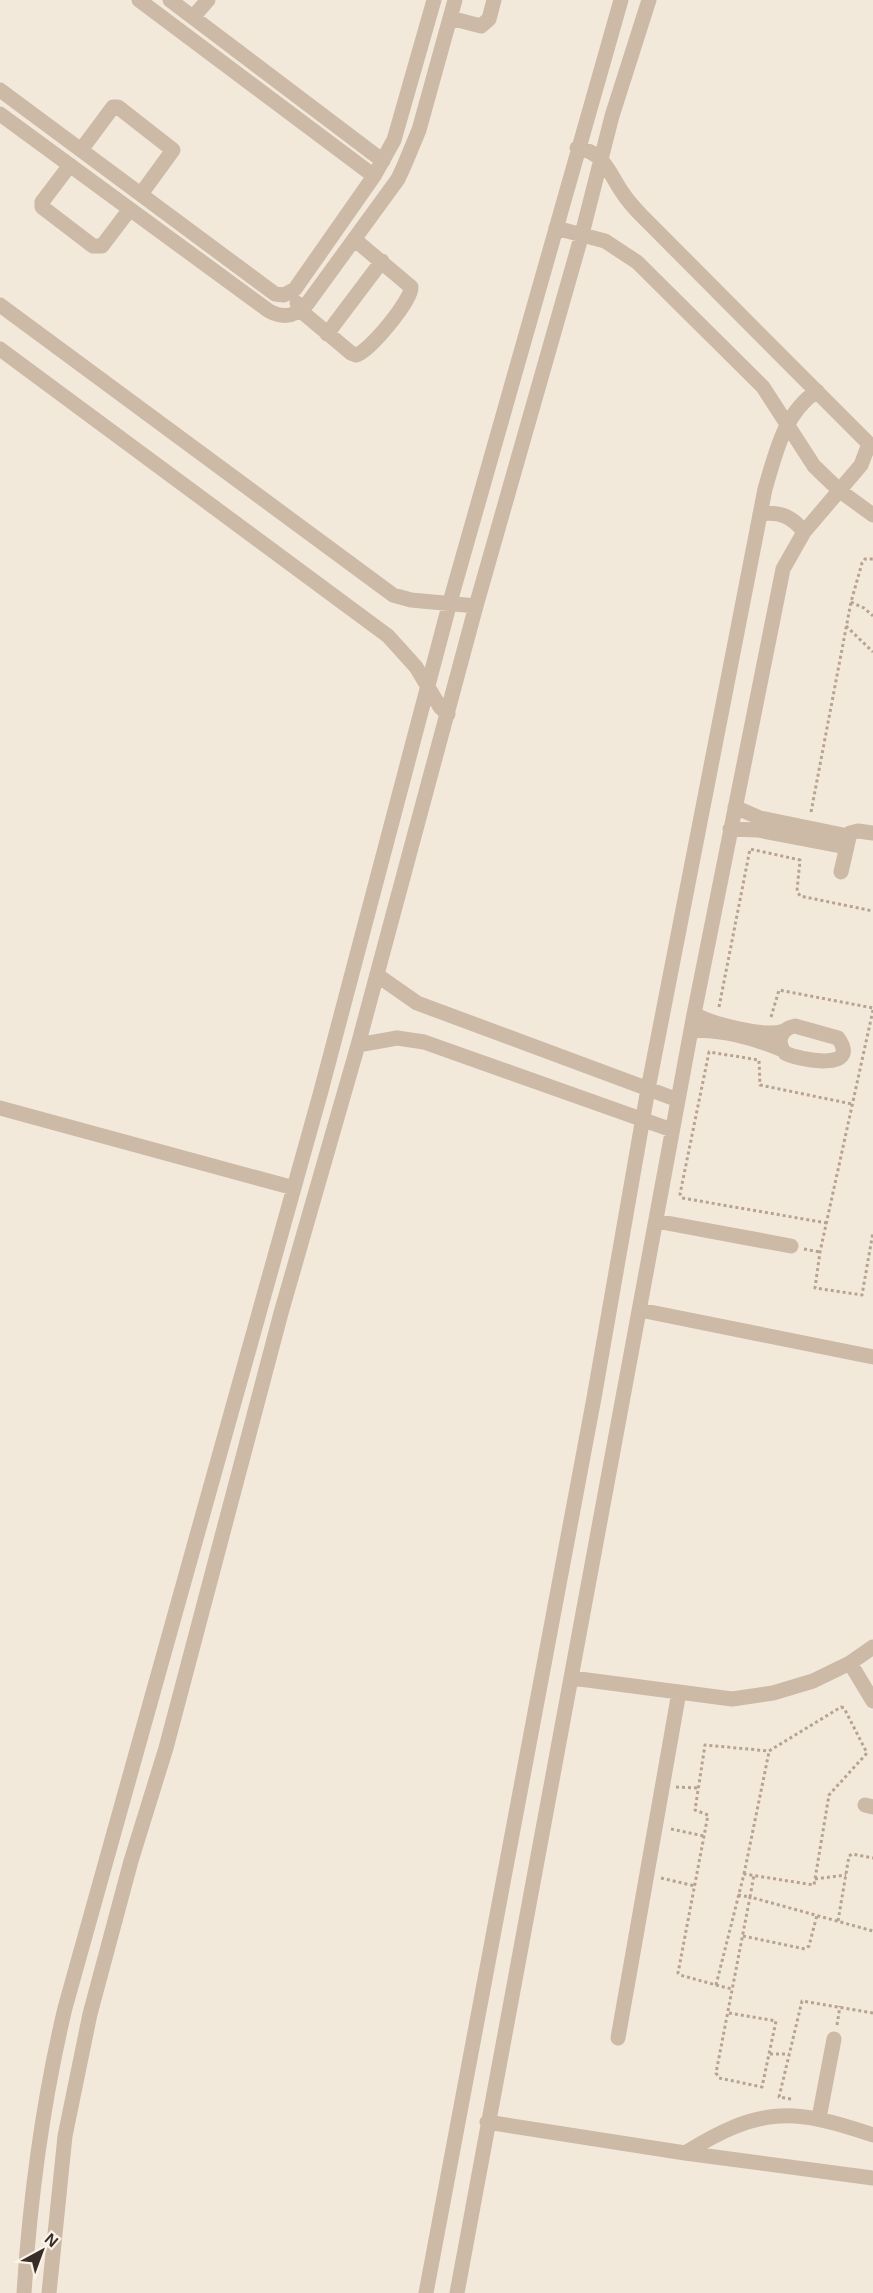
<svg xmlns="http://www.w3.org/2000/svg" width="873" height="2293" font-family="Helvetica,sans-serif">
<style>
.lines{fill:none;stroke-linecap:round;stroke-linejoin:round}
.path{stroke:#b8a391;stroke-width:3;stroke-dasharray:3 3;stroke-linecap:butt}
.minor{stroke:#ccb9a6;stroke-width:15}
</style>
<rect width="100%" height="100%" fill="#f3e9db"/>
<g class="lines">
<path class="path" d="M851,602L864,608L873,616
M846,626L873,652
M811,812L851,602L862,563L865,559H873
M719,1007L750,849L800,860L797,891L800,896L873,911
M873,1010L820,1252L815,1288L862,1295L873,1232
M771,1017L779,990L873,1008
M827,1223L682,1198L680,1194L709,1052L759,1060L760,1085L852,1104
M804,1249L820,1252
M841,1707L844,1708L867,1753L829,1795L814,1885L744,1874L716,1985L680,1975L678,1973L708,1815L695,1810L705,1745L769,1751Z
M676,1787L698,1788
M671,1829L704,1836
M744,1874L769,1752
M661,1878L695,1886
M815,1879L846,1875
M738,1895L750,1897L754,1875
M838,1921L849,1856L852,1854L873,1858
M743,1936L805,1949L809,1946L817,1915
M716,1985L732,1989
M729,2013L776,2021L762,2087L719,2078L716,2073L750,1897L873,1931
M837,2025L840,2006
M770,2054H789
M791,2099L779,2097L802,2001L873,2013"/>
<path class="minor" d="M139,0L374,176
M170,0L383,161
M193,17L208,0
M450,18L481,26L489,19L494,0
M0,90L275,294L284,295L295,289L374,176L394,140L434,0
M0,114L269,311C284,319 296,316 307,304L398,179L404,166L419,130L455,0
M577,148C604,152 608,171 622,192C628,201 635,209 643,217L873,448
M81,150L113,107H118L173,150L141,194
M70,165L42,202V207L93,246H102L130,209
M556,228L605,241L637,262L763,387L814,466L840,491L873,515
M297,303L301,311L351,353L356,355C369,352 412,300 411,287L354,239
M0,305L393,595L411,600L476,606
M327,334L382,261
M0,349L388,636L416,667L440,707L448,714
M760,514C780,511 793,517 804,532
M735,807L760,818L848,836
M730,829L758,830L846,847
M841,872L850,833L858,831L873,833
M377,975L417,1003L678,1100
M694,1014C712,1024 765,1038 784,1031
M795,1026L838,1038C862,1072 799,1060 785,1053C776,1042 780,1029 795,1026Z
M691,1031C719,1028 757,1039 783,1050
M358,1045L397,1038L424,1042L672,1130
M0,1108L294,1188
M656,1221L791,1246
M640,1310L873,1357
M850,1663L873,1701
M572,1678L732,1699L773,1693L813,1681L850,1663L873,1647
M865,1805L873,1807
M618,2038L679,1692
M819,2118L834,2039
M487,2122L685,2153L873,2178
M685,2153C759,2107 792,2107 873,2135
M24,2293C30,2197 43,2101 65,2008L321,1091L450,602L621,0
M49,2293L65,2136L90,2014L131,1861L166,1748L281,1313L358,1045L476,606L582,234L612,116L649,0
M426,2293L594,1398L648,1089L765,489C776,452 784,413 817,391
M457,2293L694,1014L783,569L804,532L861,465L869,444"/>
</g>
<g transform="translate(42 2251) rotate(41)" stroke="#faf3e8" stroke-width="4.5" paint-order="stroke">
<path d="M0-4.5L10 22L0 15L-10 22Z" fill="#382d28"/>
<text y="-9" font-size="16" font-weight="bold" text-anchor="middle" fill="#382d28">N</text>
</g>
</svg>
